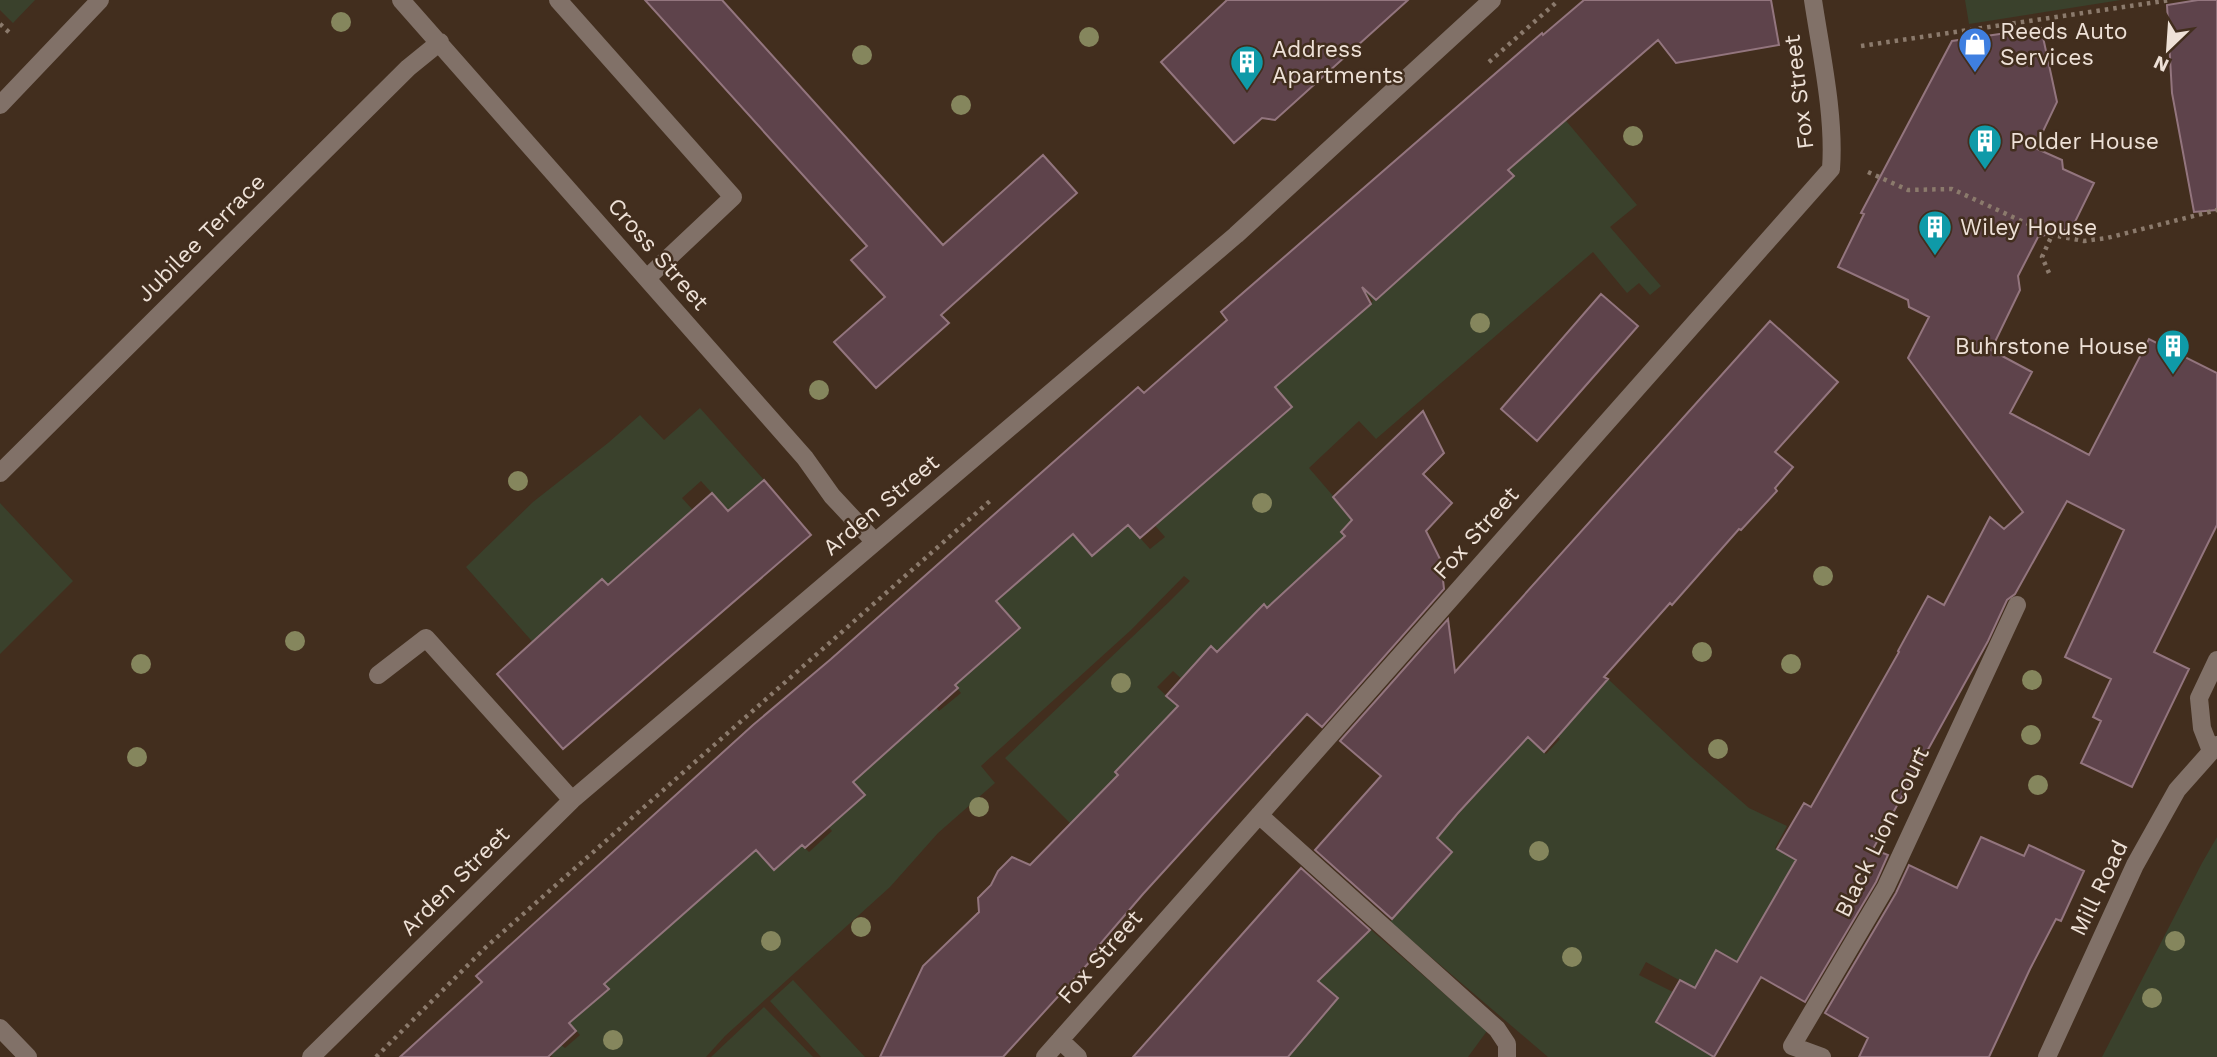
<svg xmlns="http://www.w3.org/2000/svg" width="2217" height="1057" font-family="'Work Sans',sans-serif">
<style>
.green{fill:#3a412c;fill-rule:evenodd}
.building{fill:#5e434b;stroke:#93757e;stroke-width:2}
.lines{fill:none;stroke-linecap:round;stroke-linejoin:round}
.path{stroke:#8b7a6c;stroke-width:4.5;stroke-dasharray:3.5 5;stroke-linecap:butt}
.minor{stroke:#817168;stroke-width:18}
.tree{fill:#85865d}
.labels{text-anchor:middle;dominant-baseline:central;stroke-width:5;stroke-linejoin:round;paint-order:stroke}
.poi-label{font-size:23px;fill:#eee1d7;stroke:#422e1e;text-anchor:start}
.street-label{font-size:23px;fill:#eee1d7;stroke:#422e1e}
</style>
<rect width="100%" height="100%" fill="#422e1e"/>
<path class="green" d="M0,0H35L13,23L0,10Z
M1965,0H2121L1969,24Z
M1551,103L1637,205L1610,227L1661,286L1650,295L1639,283L1627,293L1593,252L1376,439L1359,421L1309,468L1353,519L1356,548L1330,549L1304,573L1292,631L1264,605L1247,682L1211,646L1192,666L1219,714L1173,671L1157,687L1185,713L1115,772L1144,800L1094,847L1005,758L1169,602L1190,581L1184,576L1131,630L981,766L995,783L938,833L890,887L725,1036L706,1057H553L551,1055L561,1045L565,1048L580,1035L565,1018L584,1011L609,989L587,965L611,943L628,963L646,948L647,946L631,927L712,888L755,849L774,870L802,845L809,852L832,831L790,783L841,816L864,795L826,751L861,775L892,747L917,685L939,711L961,693L952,682L1020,628L997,601L1073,534L1092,556L1111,540L1109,503L1150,549L1165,537L1124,490L1219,470L1238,454L1267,379L1357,316L1373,301L1356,281L1374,266L1392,286L1423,259L1405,239L1468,185L1485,203L1514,177L1498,159L1526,155L1557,127L1543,111Z
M700,408L764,480L728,511L701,481L682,498L711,530L626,605L602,579L540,634L562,659L554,666L466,567L533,502L608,443L640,415L664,440Z
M0,503L73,581L0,654Z
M1608,679L1693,759L1749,808L1787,826L1775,848L1796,860L1737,962L1716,990L1700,980L1687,1000L1673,993L1656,1022L1714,1057H1548L1390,922L1413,896L1395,866L1420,888L1452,852L1427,829L1433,824L1442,832L1459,814L1438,794L1481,788L1493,775L1506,717L1546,754L1560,739L1550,729L1595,693ZM1646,962L1679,980L1673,992L1639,975Z
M2217,837V1057H2102L2202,863Z
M1354,915L1487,1031L1468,1057H1259L1323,1016L1338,998L1321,984L1317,988L1319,950L1336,964L1360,939L1345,925Z
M793,980L865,1057H821L770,1001Z
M764,1007L813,1057H711Z"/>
<path class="building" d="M645,0H722L943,245L1043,155L1077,193L941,315L949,323L876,388L834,342L885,297L851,260L867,246Z
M1227,0H1408L1275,120L1262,118L1234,143L1161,62Z
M1584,0H1771L1779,45L1676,63L1658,40L1508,170L1514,176L1376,300L1362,287L1371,304L1275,387L1292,407L1140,538L1128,525L1092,556L1073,534L996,601L1020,628L955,685L958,688L853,782L865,795L805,848L802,845L774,870L756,850L604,984L609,989L569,1023L576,1031L548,1057H400L482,982L476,976L753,725L831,659L1138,387L1144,393L1227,320L1221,312L1542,33L1543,35Z
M2198,0H2217V210L2194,212L2172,93L2167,5Z
M2041,28L2057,102L2035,148L2062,160L2063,169L2094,183L2072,228L2038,237L2018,276L2020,290L1991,350L2032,372L2010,413L2089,455L2149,339L2217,373V525L2154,652L2189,669L2132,787L2081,763L2101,721L2093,717L2111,679L2065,657L2124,530L2067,501L2015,594L2007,600L1988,641L1873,849L1888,855L1876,882L1805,1002L1761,977L1714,1057L1656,1022L1680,980L1695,988L1716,950L1737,962L1796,860L1777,849L1804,803L1811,807L1899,652L1898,651L1928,596L1944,605L1990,517L2004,529L2023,512L1908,358L1929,317L1909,307L1908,300L1838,267L1864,214L1861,213L1952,41Z
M1601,294L1638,326L1537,441L1501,409Z
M1770,321L1838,382L1775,452L1793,467L1775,488L1777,491L1741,530L1739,529L1672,605L1670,603L1604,677L1608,679L1544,752L1528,737L1458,813L1437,838L1452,852L1392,919L1315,850L1381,776L1340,741L1448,619L1455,672Z
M1423,411L1444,453L1423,474L1452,503L1426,531L1441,561L1444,589L1322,727L1307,714L1143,894L1094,951V957L1003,1057H880L923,966L979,912L978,898L991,885L998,871L1012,857L1030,865L1118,775L1115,772L1178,706L1166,696L1211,646L1217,652L1264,604L1267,608L1345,536L1341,532L1352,520L1333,497Z
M764,480L811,535L563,749L497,674L602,579L608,585L712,493L728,511Z
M1981,837L2024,856L2029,845L2084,871L2061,921L2056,919L2030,969L1989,1057H1859L1868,1038L1825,1013L1896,893L1909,865L1957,888Z
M1301,868L1370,930L1318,981L1338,998L1288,1057H1133Z"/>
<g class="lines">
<path class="path" d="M0,24L12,35
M1861,46L2171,0
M1489,62L1559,0
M1868,172L1908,190L1952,189L2052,235L2084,241L2107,238L2217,210
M2049,273L2042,257L2052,235
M376,1057L486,947L991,500"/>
<path class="minor" d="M401,0L805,458L832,496L875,542
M558,0L733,197L647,278
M0,105L100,0
M0,473L408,68L440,42
M378,675L426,638L572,800
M2211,751L2202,728L2199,698L2217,660
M1259,815L1497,1029L1507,1044V1057
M0,1028L28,1057
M1060,1040L1078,1057
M311,1057L572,800L1236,235L1492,0
M1045,1057L1831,169C1835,116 1821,53 1813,0
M1822,1057L1792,1046L1886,887L2017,605
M2047,1057L2135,865L2177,790L2217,745"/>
</g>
<g class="tree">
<circle cx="341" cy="22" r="10"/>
<circle cx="1089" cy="37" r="10"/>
<circle cx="862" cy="55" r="10"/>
<circle cx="961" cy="105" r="10"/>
<circle cx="1633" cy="136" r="10"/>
<circle cx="1480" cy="323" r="10"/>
<circle cx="819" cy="390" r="10"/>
<circle cx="518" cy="481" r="10"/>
<circle cx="1262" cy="503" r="10"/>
<circle cx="1823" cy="576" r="10"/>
<circle cx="295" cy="641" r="10"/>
<circle cx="1702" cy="652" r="10"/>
<circle cx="141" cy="664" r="10"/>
<circle cx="1791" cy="664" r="10"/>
<circle cx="2032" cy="680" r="10"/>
<circle cx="1121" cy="683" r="10"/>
<circle cx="2031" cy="735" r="10"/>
<circle cx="1718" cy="749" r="10"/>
<circle cx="137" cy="757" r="10"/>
<circle cx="2038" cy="785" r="10"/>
<circle cx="979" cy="807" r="10"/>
<circle cx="1539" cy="851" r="10"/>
<circle cx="861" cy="927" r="10"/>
<circle cx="771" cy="941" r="10"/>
<circle cx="2175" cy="941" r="10"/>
<circle cx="1572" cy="957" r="10"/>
<circle cx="2152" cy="998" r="10"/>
<circle cx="613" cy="1040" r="10"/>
</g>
<defs>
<g id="shop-pin" transform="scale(1.75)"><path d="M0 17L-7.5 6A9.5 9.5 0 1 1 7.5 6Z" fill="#3f7fe0" stroke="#422e1e"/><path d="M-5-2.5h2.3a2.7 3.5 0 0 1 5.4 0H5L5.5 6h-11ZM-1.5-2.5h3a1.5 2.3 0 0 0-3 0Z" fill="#fff"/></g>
<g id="building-pin" transform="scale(1.75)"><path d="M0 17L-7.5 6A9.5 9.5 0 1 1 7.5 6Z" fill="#0f9aa8" stroke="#422e1e"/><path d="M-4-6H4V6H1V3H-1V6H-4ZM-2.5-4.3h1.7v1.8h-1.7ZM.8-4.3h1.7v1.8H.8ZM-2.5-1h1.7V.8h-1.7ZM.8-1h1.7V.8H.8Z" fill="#fff"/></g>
</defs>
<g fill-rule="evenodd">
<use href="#shop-pin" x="1975" y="44"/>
<use href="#building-pin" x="1247" y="62"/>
<use href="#building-pin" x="1985" y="141"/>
<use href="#building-pin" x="1935" y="227"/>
<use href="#building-pin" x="2173" y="346"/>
</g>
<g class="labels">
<g class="poi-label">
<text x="2000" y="31">Reeds Auto<tspan x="2000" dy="26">Services</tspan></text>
<text x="1272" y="49">Address<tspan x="1272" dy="26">Apartments</tspan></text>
<text x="2010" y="141">Polder House</text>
<text x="1960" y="227">Wiley House</text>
<text x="2148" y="346" text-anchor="end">Buhrstone House</text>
</g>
<g class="street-label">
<text transform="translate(1799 92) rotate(-97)">Fox Street</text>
<text transform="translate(201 238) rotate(-45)">Jubilee Terrace</text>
<text transform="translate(658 254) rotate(49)">Cross Street</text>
<text transform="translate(881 505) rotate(-40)">Arden Street</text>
<text transform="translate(1476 533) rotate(-48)">Fox Street</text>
<text transform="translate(1882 832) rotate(-64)">Black Lion Court</text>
<text transform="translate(455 881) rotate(-45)">Arden Street</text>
<text transform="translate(2099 888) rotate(-64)">Mill Road</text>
<text transform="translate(1100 957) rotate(-49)">Fox Street</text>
</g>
</g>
<g transform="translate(2168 49) rotate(205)" stroke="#422e1e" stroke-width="5" paint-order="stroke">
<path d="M0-5L12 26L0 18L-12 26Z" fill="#eee1d7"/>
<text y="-10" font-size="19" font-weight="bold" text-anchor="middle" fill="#eee1d7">N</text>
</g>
</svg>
